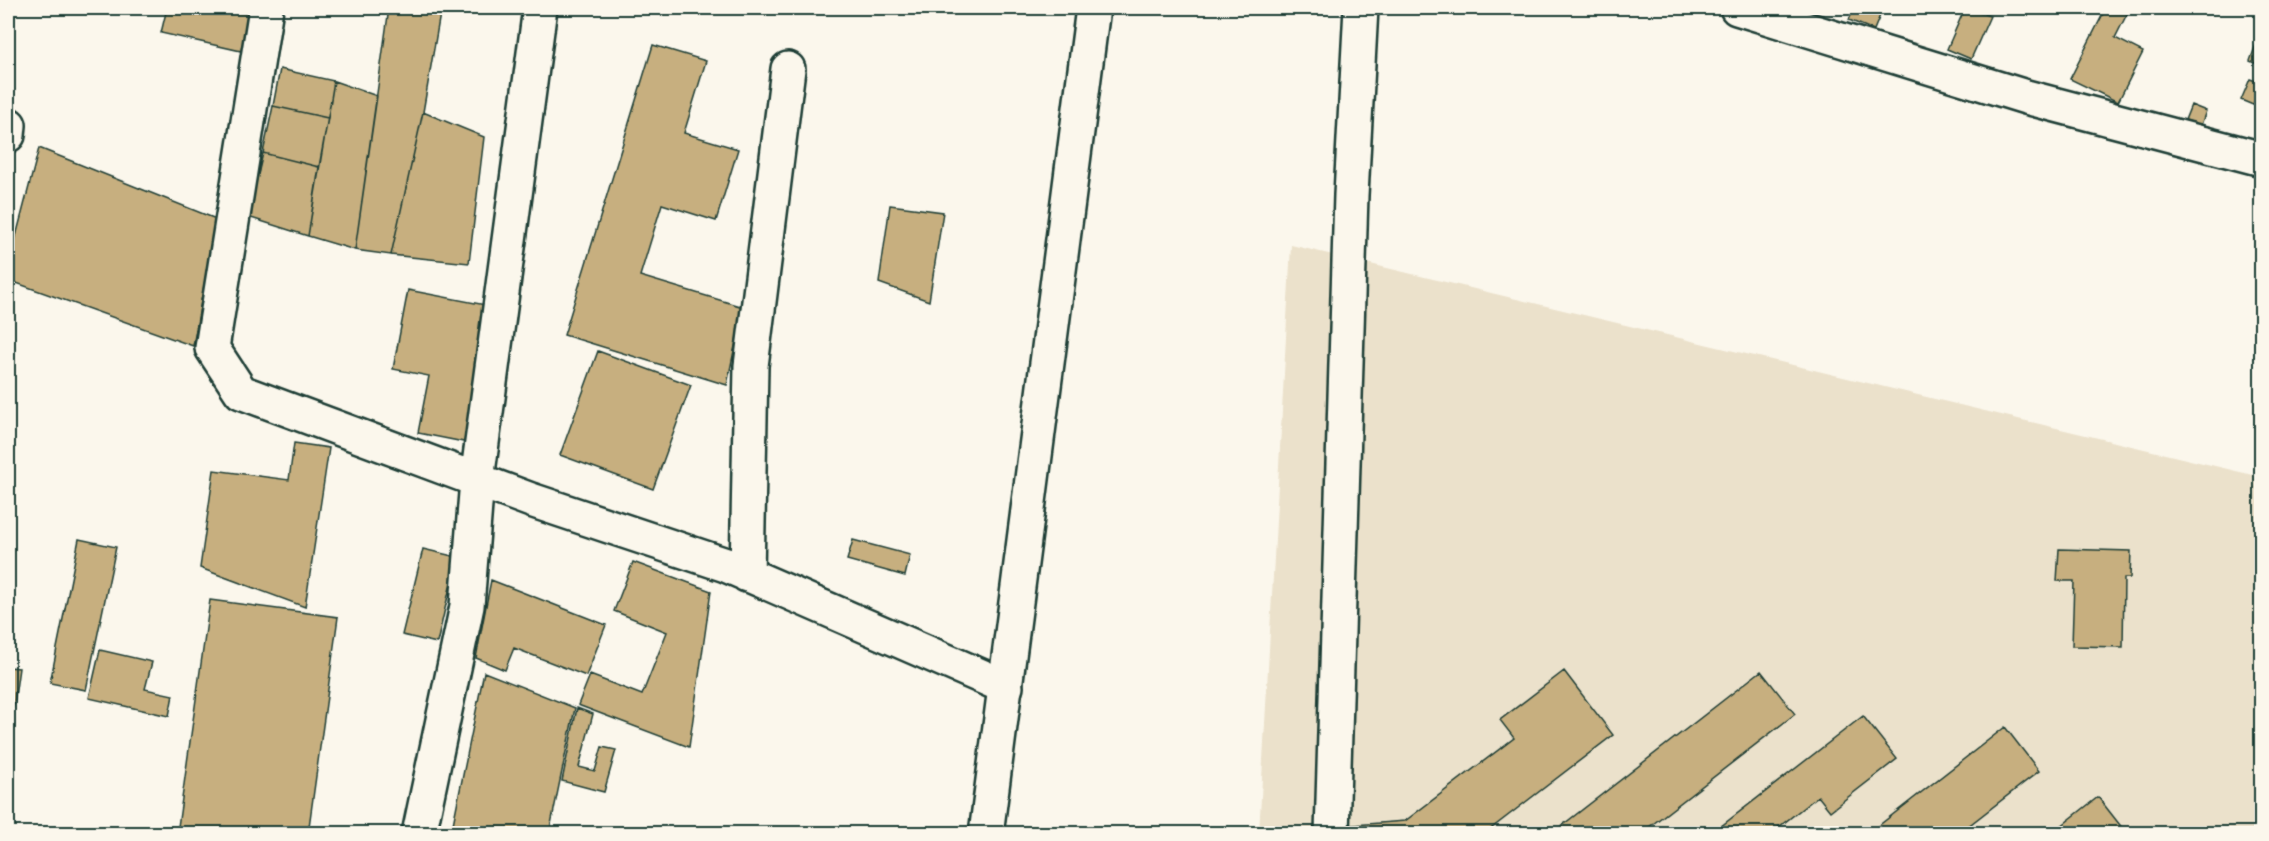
<svg xmlns="http://www.w3.org/2000/svg" width="2269" height="841" font-family="Dekko,sans-serif">
<style>
.built{fill:#ebe1cb}
.building{fill:#c7af7f;stroke:#1f3d34;stroke-width:1.5}
.lines{fill:none;stroke-linecap:round;stroke-linejoin:round}
.street-casing{stroke:#1f3d34;stroke-width:38}
.secondary-casing{stroke:#1f3d34;stroke-width:38}
.street{stroke:#fbf7ec;stroke-width:33}
.secondary{stroke:#fbf7ec;stroke-width:33}
</style>
<rect width="100%" height="100%" fill="#fbf7ec"/>
<filter id="ink" filterUnits="userSpaceOnUse"><feTurbulence type="fractalNoise" baseFrequency=".0167" numOctaves="2"/><feDisplacementMap in="SourceGraphic" scale="12" xChannelSelector="R" yChannelSelector="G"/><feConvolveMatrix kernelMatrix="1 2 1 2 8 2 1 2 1" color-interpolation-filters="sRGB"/></filter>
<g filter="url(#ink)">
<path class="built" d="M1291,245L2261,477V833L1259,834Z"/>
<path class="building" d="M167,8H251L241,51L161,33Z
M389,8H441L423,112L391,255L355,250Z
M1854,8H1883L1874,30L1849,20Z
M1965,8L1990,16L1971,59L1947,49Z
M2106,8H2130L2115,38L2143,52L2118,102L2070,79Z
M2262,28V66L2250,61Z
M653,45L706,61L684,133L738,149L716,221L662,204L640,276L743,307L727,385L564,335Z
M280,69L334,81L328,118L273,106Z
M2250,79L2262,83L2253,105L2241,100Z
M334,81L377,96L355,250L308,236Z
M2191,105L2206,111L2201,125L2185,120Z
M273,106L328,118L319,167L263,153Z
M423,112L484,137L469,263L391,255Z
M39,148L216,219L193,346L8,280V267Z
M263,153L319,167L308,236L248,217Z
M890,205L943,212L929,301L879,283Z
M408,290L491,306L464,442L418,433L429,376L393,369Z
M598,351L691,385L653,489L560,455Z
M294,443L329,448L305,607L200,568L214,470L289,480Z
M79,539L116,547L86,690L50,683Z
M853,540L910,555L905,576L847,560Z
M423,549L457,557L437,643L402,635Z
M2059,549L2131,551L2130,578H2124L2123,647L2072,646L2074,581H2057Z
M633,562L711,591L689,747L578,705L590,675L642,695L667,632L614,611Z
M491,580L606,625L586,676L514,648L505,670L476,658Z
M210,600L338,617L308,834H177Z
M100,650L152,662L145,689L173,695L169,716L89,698Z
M8,667L19,668L8,747Z
M1564,671L1613,735L1484,834H1343L1342,826L1405,821L1514,738L1500,720Z
M1761,671L1795,714L1640,834H1551Z
M484,672L575,708L549,834H451Z
M577,708L593,714L579,767L595,771L602,747L616,750L604,792L562,781Z
M1863,716L1897,759L1830,811L1818,796L1770,834H1711Z
M2005,727L2039,771L1958,834H1868Z
M2098,797L2127,834H2051Z"/>
<g class="lines">
<g class="street-casing">
<path id="street" d="M266,8L212,348L241,392L531,500L726,565L1006,687
M1737,8L2026,97L2262,159
M8,135L9,125
M747,575L751,366L788,69
M419,834L467,606L477,480L540,8
M1332,834L1351,195L1361,8"/>
</g>
<g class="secondary-casing">
<path id="secondary" d="M986,834L1093,8"/>
</g>
<use href="#street" class="street"/>
<use href="#secondary" class="secondary"/>
</g>
</g>
<rect width="2269" height="841" fill="none" stroke="#fbf7ec" stroke-width="30"/>
<rect x="15" y="15" width="2239" height="811" fill="none" stroke="#1f3d34" stroke-width="2" filter="url(#ink)"/>
</svg>
